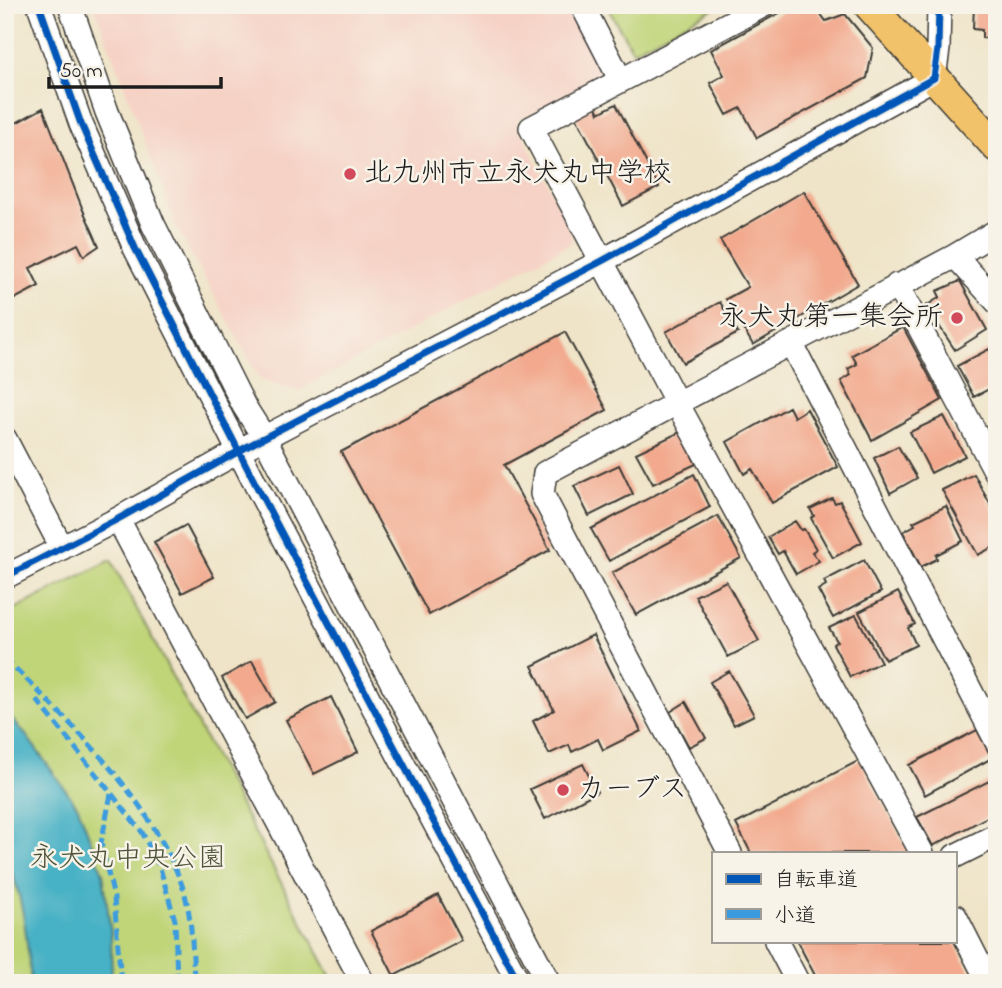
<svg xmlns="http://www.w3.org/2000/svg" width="1002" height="988" font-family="'Indie Flower','Klee One',sans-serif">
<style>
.built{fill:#f6d1c5}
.green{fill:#c0d478;stroke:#6e784a;stroke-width:2}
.water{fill:#47b1c5;stroke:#326670;stroke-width:2}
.building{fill:#f2a98d}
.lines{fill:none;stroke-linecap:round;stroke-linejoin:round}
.minor-casing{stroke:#3c3a36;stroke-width:26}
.major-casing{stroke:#3c3a36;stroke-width:33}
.minor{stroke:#fff;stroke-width:23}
.major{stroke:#f2c26a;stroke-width:30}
.quiet{stroke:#3c9bdf;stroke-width:5;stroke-dasharray:10 5;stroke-linecap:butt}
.cycleway-casing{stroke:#f7f3e8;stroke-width:11}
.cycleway{stroke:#0057b8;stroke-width:7}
.poi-dot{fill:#d1495b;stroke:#f7f3e8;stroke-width:2.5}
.labels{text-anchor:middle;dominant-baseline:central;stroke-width:5;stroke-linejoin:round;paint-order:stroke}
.poi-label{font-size:28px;fill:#1c1c1c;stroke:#f7f3e8;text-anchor:start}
.park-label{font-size:28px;fill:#4d5338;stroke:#f7f3e8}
</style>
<rect width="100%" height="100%" fill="#f7f3e8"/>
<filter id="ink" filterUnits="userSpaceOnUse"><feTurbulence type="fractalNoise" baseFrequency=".0143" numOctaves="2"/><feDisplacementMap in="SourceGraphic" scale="14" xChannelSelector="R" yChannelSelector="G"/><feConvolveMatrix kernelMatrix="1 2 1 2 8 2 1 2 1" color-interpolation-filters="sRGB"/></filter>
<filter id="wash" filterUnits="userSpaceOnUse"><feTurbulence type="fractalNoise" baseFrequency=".00686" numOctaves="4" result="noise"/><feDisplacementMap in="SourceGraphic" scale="28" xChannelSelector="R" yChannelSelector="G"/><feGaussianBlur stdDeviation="1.57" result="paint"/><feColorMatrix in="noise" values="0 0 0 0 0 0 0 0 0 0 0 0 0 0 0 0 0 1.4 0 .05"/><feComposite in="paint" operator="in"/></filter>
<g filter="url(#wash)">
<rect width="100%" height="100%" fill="#efe4c8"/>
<path class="built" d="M94,5H575L608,68L602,78L516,121L572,233L571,243L298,391L260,379L177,228Z"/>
<path class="green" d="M606,5H720L633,51Z
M111,560L334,983H5V614Z"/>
<path class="water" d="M5,711L26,735L78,807L103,873L111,933L112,983H31C27,940 24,895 5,855Z"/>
<g id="blocks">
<path class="building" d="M794,5H814L826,21L845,14L873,48L867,78L757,138L741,108L727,115L710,83L724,75L711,50Z
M900,5H933V12H900Z
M974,5H997V39L982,38V30L973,29Z
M616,104L659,187L623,206L575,115L595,105L599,113Z
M43,108L83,210L99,246L84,256L78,244L30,268L39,286L5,304V129Z
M804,191L858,284L753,345L726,299L748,287L720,240Z
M960,281L987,330L955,350L926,306L940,297L937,291Z
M720,302L738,333L683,363L666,332Z
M903,327L942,400L872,440L841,381L851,375L848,369L857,364L852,355Z
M565,332L607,410L504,465L550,550L429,615L341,452Z
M989,349L997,364V385L974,397L957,366Z
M789,407L794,417L807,409L838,467L772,503L752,469L744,474L727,442Z
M944,416L965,456L931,473L910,432Z
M680,432L696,464L653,484L636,453Z
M898,446L917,478L890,493L874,458Z
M619,465L633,494L589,516L574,486Z
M694,474L710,507L609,561L591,529Z
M974,474L997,517V545L978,555L942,490Z
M832,498L835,503L840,501L862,542L833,558L811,518L814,516L810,509Z
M946,506L963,541L936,555L937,559L921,567L903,532L915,525L913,522Z
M718,516L741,558L636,615L612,573Z
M795,521L801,530L804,529L816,549L812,552L819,561L796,574L783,551L778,554L768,537Z
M186,525L214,577L182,593L154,542Z
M864,560L881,592L833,618L818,590L826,585L824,581Z
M726,581L759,641L728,657L695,596Z
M898,592L915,624L908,628L916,645L885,660L859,612Z
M856,615L881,662L850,677L833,644L837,641L829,628Z
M593,635L641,731L603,750L598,739L572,752L569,745L549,754L533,721L554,710L532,666Z
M252,661L275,702L245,719L222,678Z
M729,671L754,715L734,725L710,682Z
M331,697L358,752L314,774L286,720Z
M686,702L706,738L689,747L670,712Z
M977,730L992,758L925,795L909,765Z
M860,760L909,853H751L736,824Z
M583,764L597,792L545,819L530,789Z
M989,781L997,796V812L933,846L917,817Z
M438,895L462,941L394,976L371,931Z
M797,941H954L976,983H819Z"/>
</g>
</g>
<g filter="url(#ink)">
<use href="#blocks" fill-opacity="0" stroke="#3c3a36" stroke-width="2"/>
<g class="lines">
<g class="minor-casing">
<path id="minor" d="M39,5L81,124L135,248L256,485L519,983
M70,5L107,112L153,224L244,406L265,439L549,983
M582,5L620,79
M764,5L531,128L677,403L922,853
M955,256L997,302
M897,285L997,474
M791,343L997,742
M5,439L62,548
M118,519L363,983
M5,577L118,519L250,445L602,261L934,78L938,49L939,5
M730,853L542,494L545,473L955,256L997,231
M955,856L997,835
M955,916L989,983
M776,941L798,983"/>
</g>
<g class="major-casing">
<path id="major" d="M869,5L997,147"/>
</g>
<use href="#minor" class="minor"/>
<use href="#major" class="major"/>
<path class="quiet" d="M5,658C71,724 152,799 183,888C192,915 193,954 194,983
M37,700L142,832L160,868L175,920L177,983
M111,794L101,843L114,898L121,983
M331,983L343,976"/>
<g class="cycleway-casing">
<path id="cycleway" d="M39,5L81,124L135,248L256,485L519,983
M5,577L118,519L250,445L602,261L934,78L938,49L939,5"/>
</g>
<use href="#cycleway" class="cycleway"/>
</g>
</g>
<g class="poi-dot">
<circle cx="350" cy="174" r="7"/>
<circle cx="957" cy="318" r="7"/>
<circle cx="563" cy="790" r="7"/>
</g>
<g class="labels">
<g class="poi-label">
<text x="364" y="174">北九州市立永犬丸中学校</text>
<text x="943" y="318" text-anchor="end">永犬丸第一集会所</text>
<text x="577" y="790">カーブス</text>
</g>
<g class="park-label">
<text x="128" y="859">永犬丸中央公園</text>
</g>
</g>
<rect width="1002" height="988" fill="none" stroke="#f7f3e8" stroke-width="28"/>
<rect x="712" y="852" width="245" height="91" fill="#f7f3e8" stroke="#9f9d96" stroke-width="2"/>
<rect x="726" y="874" width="35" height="10" fill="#0057b8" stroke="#9f9d96" stroke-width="2"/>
<text x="774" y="886" font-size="21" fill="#1c1c1c">自転車道</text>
<rect x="726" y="909" width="35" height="10" fill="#3c9bdf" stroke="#9f9d96" stroke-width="2"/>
<text x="774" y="922" font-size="21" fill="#1c1c1c">小道</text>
<path d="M49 77v10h172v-10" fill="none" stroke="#1c1c1c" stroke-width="3.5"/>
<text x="60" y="77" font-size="21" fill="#1c1c1c" stroke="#f7f3e8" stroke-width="5" paint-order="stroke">50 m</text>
</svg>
